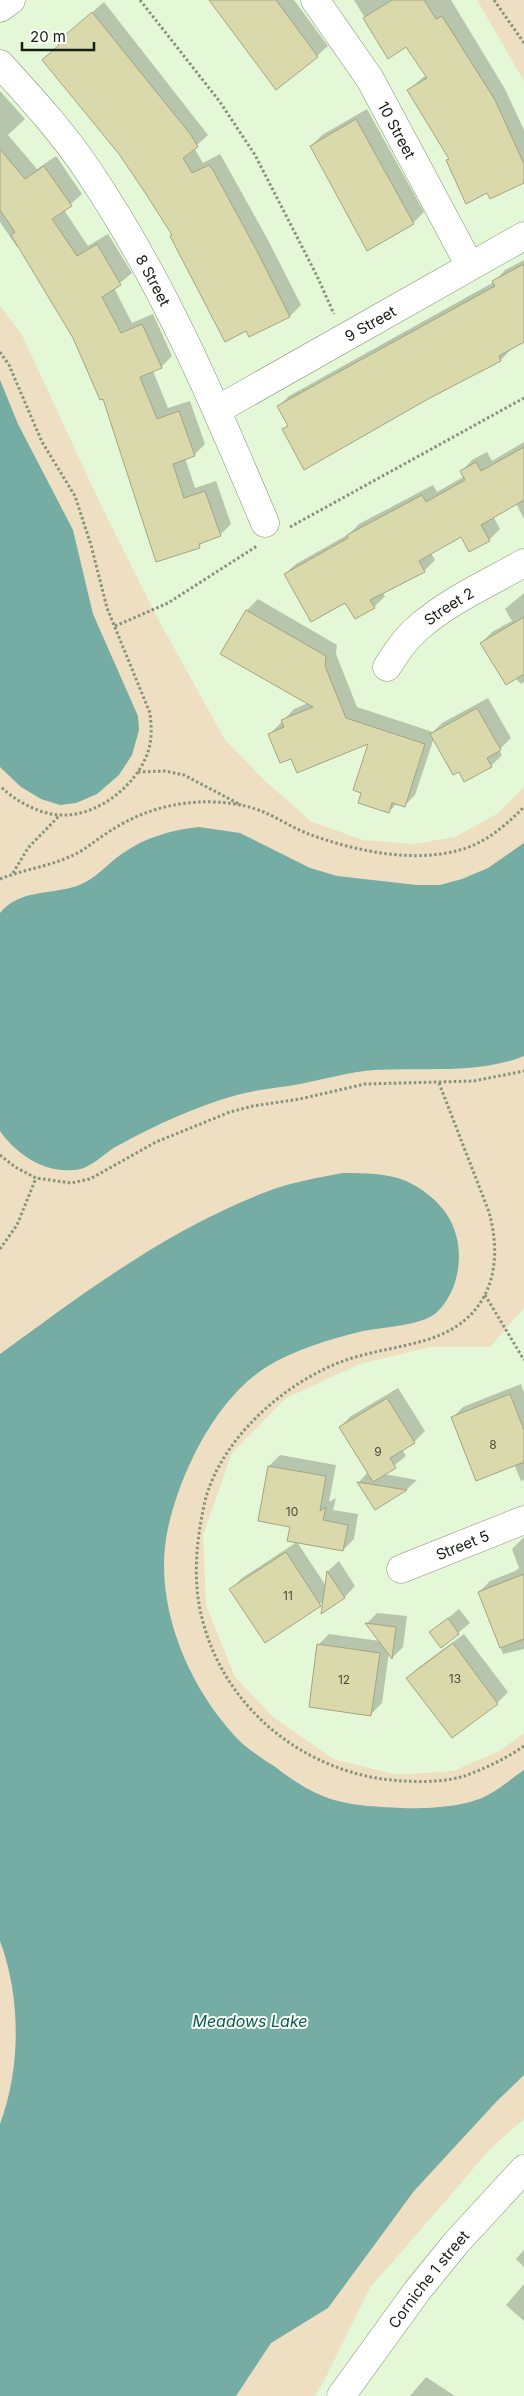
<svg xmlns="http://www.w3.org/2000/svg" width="524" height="2396" font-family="Inter,sans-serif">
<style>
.green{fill:#eedec2}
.water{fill:#75ada4}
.shadow{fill:#0003}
.building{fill:#dad9ac;stroke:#a4a483}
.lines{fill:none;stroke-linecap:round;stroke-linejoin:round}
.minor-casing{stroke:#829376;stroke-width:29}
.path{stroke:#85937c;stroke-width:3;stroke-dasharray:2.5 2.5;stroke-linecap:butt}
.minor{stroke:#fff;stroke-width:28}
.labels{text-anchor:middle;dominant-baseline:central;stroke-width:4;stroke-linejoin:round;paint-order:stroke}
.number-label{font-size:12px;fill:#474c38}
.street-label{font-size:15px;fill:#161d11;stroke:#fbfff8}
.water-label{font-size:16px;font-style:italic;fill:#0a5b52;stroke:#fbfff8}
</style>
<rect width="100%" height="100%" fill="#e4f7d7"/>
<path class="green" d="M477,0H524V81Z
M0,306L22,335L99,501L157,617L225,740L266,782L312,822L363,840L414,844L455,837L497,814L524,787V1308L490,1347H430L360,1364L286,1398L232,1453L203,1535L206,1605L235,1677L273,1717L333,1759L397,1775L453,1771L500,1751L524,1733V2119L493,2146L370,2288L324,2381L314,2396H0Z"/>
<path class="water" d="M0,380L18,424L73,530L93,614L130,698L138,716L139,730L132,755L119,775L97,794L76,803L60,805L41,799L21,787L0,767Z
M199,827L240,833L310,868L337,876L417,885H440L462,879L488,868L524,843V1056C477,1075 424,1067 374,1070C349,1072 325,1079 300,1084C279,1088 258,1089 237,1095C196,1106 156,1125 119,1145C103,1153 92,1169 74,1170C44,1173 16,1154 0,1131V913C20,889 49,895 77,886C96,879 107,864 123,853C146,837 172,830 199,827Z
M343,1173C364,1173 387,1173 406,1181C422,1188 440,1202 449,1218C466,1247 461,1290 436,1313C421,1326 380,1327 359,1332C328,1340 296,1349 268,1366C216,1398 181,1471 168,1528C152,1600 186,1682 233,1734C244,1747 260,1757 274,1766C292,1780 311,1793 334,1800C355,1806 380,1807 402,1808C425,1809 465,1807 486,1796C500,1789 512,1778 524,1770V2075L497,2101L414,2191L328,2308L271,2343L236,2396H0V2124C21,2068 21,1997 0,1941V1354C84,1293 168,1229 266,1192C291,1182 317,1178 343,1173Z"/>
<path class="shadow" d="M211,0H294L328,46L317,56Z
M354,0H451L505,89L524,130V182L488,192L447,161L450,158L408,90L426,75L407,46L389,57Z
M104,2L208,135L194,148L203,163L220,154L223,159L268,240L301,305L290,316L249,336L173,234L58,42Z
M0,91L25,119L8,135L37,169L56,156L82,194L64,210L88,246L108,234L132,273L114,288L132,323L153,314L172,356L161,367L153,371L168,408L190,401L205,444L194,455L185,458L195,488L216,481L231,524L220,535L206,540L199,546L104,397L74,338L19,245L17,247L0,222Z
M367,109L424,212L413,223L311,146L322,135Z
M524,260V341L511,349L501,360L428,398L284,430L288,425L278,407L289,396L494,282L505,270Z
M524,442V519L516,503L493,516L500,529L489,540L461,536L431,553L435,560L424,571L382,592L385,596L374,607L346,601L285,574L296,564L349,534L359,524L433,485L437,492L465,476L462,471L472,460L487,452L492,461Z
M524,593V682L521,684L481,643L492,632L512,621L505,609Z
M258,599L337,645L336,654L357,707L433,732L442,723L488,698L511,738L499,750L502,755L491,766L459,770L434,738L415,795L404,806L397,803L389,812L370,742L292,757L270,734L294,709L308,703L222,653L247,610Z
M521,1384L524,1392V1480L521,1481L514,1464L452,1418L463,1407Z
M398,1388L425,1431L414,1442L402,1449L406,1456L384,1474L417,1480L407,1489L375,1509L359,1482L368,1472L340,1427L351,1416Z
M280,1455L336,1465L329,1502L336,1498L333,1510L358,1514L354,1539L343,1550L291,1526L269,1466Z
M524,1537V1649L503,1654L479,1592L490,1581L515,1571L519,1568L512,1549Z
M297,1542L326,1586L328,1571L339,1561L355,1586L345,1597L323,1612L324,1601L266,1641L231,1589L242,1578Z
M459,1609L470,1623L441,1647L431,1632Z
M377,1613L407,1616L403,1647L393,1657L389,1652L382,1703L371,1714L318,1645L329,1634L380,1641L367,1623Z
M464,1634L508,1692L497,1703L408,1678L419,1667Z
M524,2250V2267L516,2259Z
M524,2284V2321L506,2305Z
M426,2377L455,2396H410Z"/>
<path class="building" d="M209,0H276L318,57L276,90Z
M392,0H424L436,19L442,16L495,100L524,164V183L490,199L487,193L466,204L446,160L449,159L407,90L427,78L406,47L388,59L363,18Z
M92,12L191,135L198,147L183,158L192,173L209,165L213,170L257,251L290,317L249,337L246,331L225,342L170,236L172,235L146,194L119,154L42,60L59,45L57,42Z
M356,119L414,224L367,251L310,146Z
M0,149L25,179L44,166L72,206L52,219L77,256L97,244L121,285L102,297L121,333L142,324L162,368L140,377L157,419L179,411L195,456L173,464L184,498L205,491L221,536L199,544L200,548L156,562L103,399L100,400L73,338L11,235L15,232L0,210Z
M524,264V342L499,356L501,361L428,399L304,470L282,429L288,426L277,406L495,286L492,281Z
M524,447V500L481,525L490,541L469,552L461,537L419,561L425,572L370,600L375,608L355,619L345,603L311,622L284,574L348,538L347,535L422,495L426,502L465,480L460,471L476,462L481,471Z
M246,610L326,656L325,666L346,718L425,744L405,807L392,803L389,813L358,803L361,793L353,790L368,744L297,773L291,759L280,763L268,734L284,727L281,720L313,707L220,654Z
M524,617V674L506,685L480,643Z
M477,708L501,750L487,758L492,767L464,782L459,772L453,775L430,734Z
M510,1394L524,1430V1462L476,1481L451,1417Z
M387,1398L415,1443L390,1458L396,1468L373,1482L339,1427Z
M268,1466L326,1476L320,1511L326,1507L323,1520L348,1525L343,1551L287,1541L290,1527L258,1521Z
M357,1482L407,1490L375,1510Z
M286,1552L321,1606L265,1643L229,1589Z
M327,1571L345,1598L321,1614Z
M524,1574V1639L500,1648L478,1592Z
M448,1618L459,1634L441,1648L429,1632Z
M365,1623L396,1627L392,1659Z
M453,1643L498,1704L452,1738L406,1678Z
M317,1644L380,1653L371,1716L309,1707Z"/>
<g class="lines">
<g class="minor-casing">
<g id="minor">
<path id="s1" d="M315,0L370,79L470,266"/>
<path d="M0,8L11,0"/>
<path id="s2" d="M0,64C32,99 65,135 91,175C164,284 214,402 265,523"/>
<path id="s3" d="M217,410L524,236"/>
<path id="s4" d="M387,667C396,653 405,639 418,628C448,601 489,583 524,563"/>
<path id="s5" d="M401,1569L524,1520"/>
<path id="s6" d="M341,2396L417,2291L456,2243L524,2169"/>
</g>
</g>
<path class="path" d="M140,0L220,102L255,155L317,276L334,314
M494,0L524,43
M0,352L9,365L42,442L75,496L91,545L107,608L150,713C151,723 152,734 150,744C143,781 99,817 61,815C40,815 14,800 0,786
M290,527L524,398
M115,626L168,603L257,546
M138,772L165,771L184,775L241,805
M13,873L28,848L59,816
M0,879C22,870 46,867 69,857C82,852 92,843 104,835C133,815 163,804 199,802C220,801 246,804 266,813C279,819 292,827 306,833C356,852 426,867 476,844C495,835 510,821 524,807
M439,1083L489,1212C505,1270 488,1322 426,1340C400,1348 372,1351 346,1360C286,1381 221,1438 205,1501C196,1541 192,1583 203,1622C227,1713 311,1777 404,1781C424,1782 448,1782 467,1775C486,1768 507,1758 524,1746
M0,1155L15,1167L36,1178L71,1183L90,1179L156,1142L230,1112L253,1106L300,1099L365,1084L474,1081L524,1071
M0,1249L17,1225L36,1178
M485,1295L524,1360"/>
<use href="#minor" class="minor"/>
</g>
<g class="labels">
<g class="number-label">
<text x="493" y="1444">8</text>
<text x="378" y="1451">9</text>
<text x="292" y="1511">10</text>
<text x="288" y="1595">11</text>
<text x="455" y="1678">13</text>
<text x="344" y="1679">12</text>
</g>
<g class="street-label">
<text stroke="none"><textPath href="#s1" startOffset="154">10 Street</textPath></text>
<text stroke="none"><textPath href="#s2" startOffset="266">8 Street</textPath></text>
<text stroke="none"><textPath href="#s3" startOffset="176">9 Street</textPath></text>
<text stroke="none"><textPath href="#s4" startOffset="88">Street 2</textPath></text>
<text stroke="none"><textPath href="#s5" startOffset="66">Street 5</textPath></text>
<text stroke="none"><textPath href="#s6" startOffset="146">Corniche 1 street</textPath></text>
</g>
<g class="water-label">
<text x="250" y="2021">Meadows Lake</text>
</g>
</g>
<path d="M22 42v8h72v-8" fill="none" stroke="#161d11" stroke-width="2.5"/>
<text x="30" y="42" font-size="15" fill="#161d11" stroke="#fbfff8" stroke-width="4" paint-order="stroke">20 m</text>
</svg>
